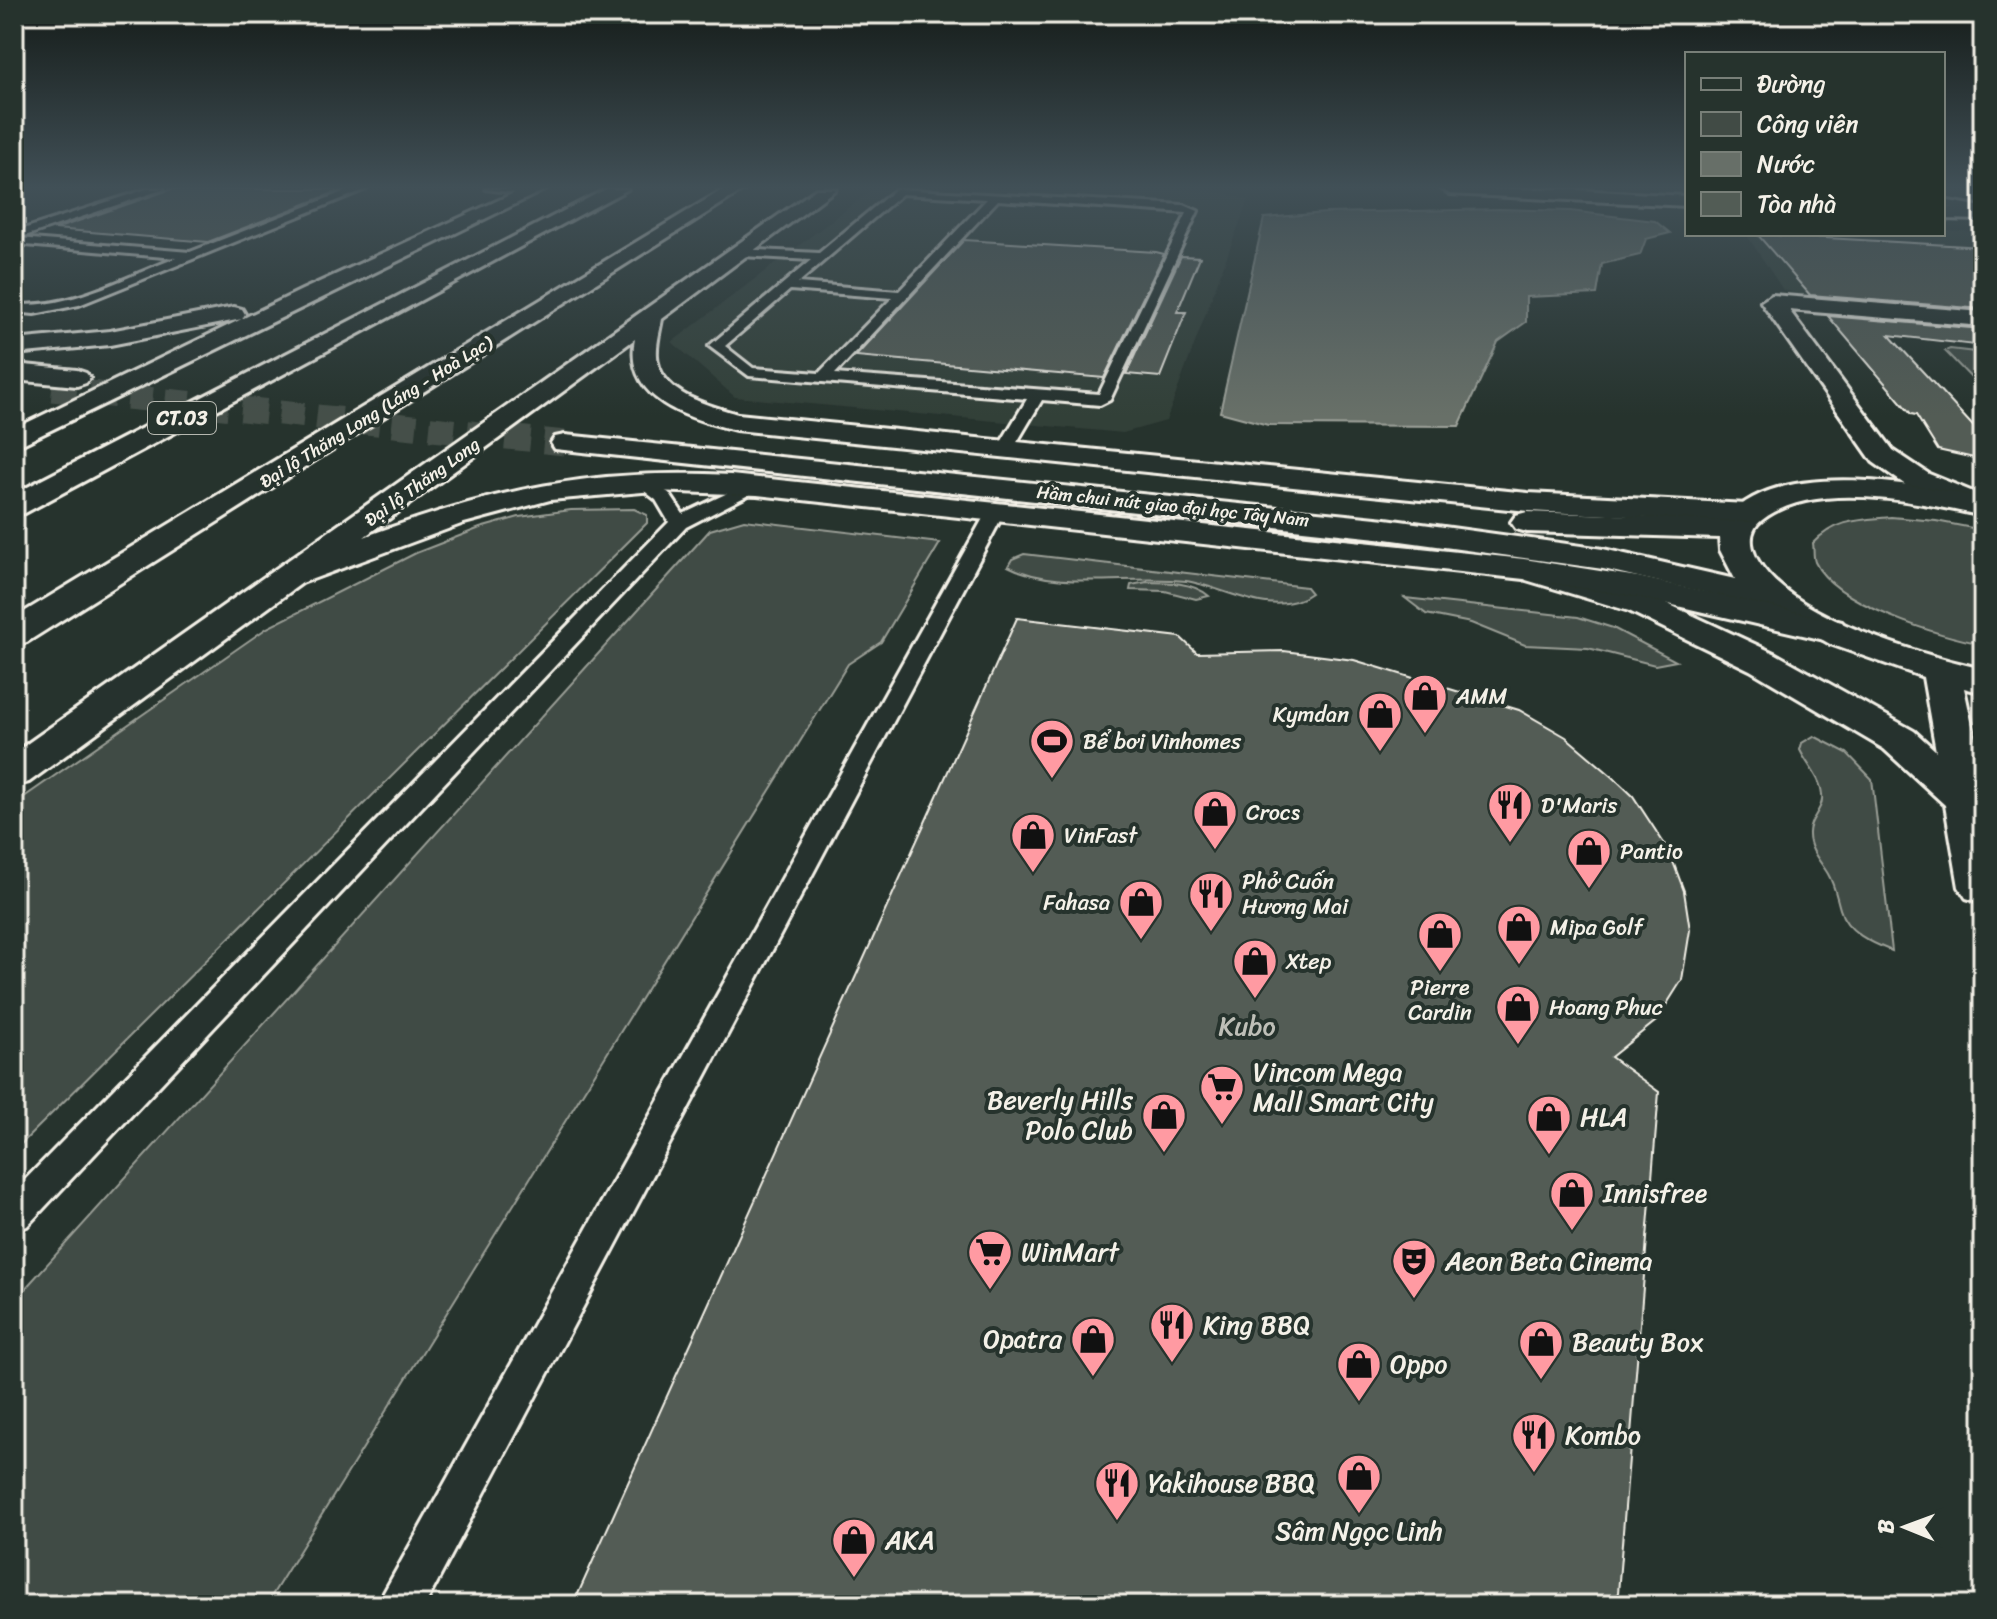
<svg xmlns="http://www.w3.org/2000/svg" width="1997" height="1619" font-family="Sriracha,sans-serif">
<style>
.built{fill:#333f39}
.green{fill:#414b45;stroke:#9a9e96;stroke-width:2}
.water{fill:#676f68;stroke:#9fa39b;stroke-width:2}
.building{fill:#525c55;stroke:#f4f1e8;stroke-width:2}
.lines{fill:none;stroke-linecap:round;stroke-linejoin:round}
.tertiary-tunnel{stroke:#455049;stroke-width:25;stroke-dasharray:25 13;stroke-linecap:butt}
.service-casing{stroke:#f4f1e8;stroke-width:6}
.minor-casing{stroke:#f4f1e8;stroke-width:6}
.tertiary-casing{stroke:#f4f1e8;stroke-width:6}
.primary-casing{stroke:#f4f1e8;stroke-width:6}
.motorway-casing{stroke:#f4f1e8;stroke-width:6}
.service{fill:#26332d;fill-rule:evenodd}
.minor{fill:#26332d;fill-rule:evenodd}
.tertiary{fill:#26332d;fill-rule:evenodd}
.primary{fill:#26332d;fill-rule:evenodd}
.motorway{fill:#26332d;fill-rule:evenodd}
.labels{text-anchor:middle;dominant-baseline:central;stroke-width:8;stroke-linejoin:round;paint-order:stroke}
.far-street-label{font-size:18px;fill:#f4f1e8;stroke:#26332d}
.shield{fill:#26332d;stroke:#b6b8b0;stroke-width:2}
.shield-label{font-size:20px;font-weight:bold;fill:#f4f1e8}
.poi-label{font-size:22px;fill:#f4f1e8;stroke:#26332d;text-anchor:start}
.near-park-label{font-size:26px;fill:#bebfb7;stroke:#26332d}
.near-poi-label{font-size:26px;fill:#f4f1e8;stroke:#26332d;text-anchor:start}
</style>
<rect width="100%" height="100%" fill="#26332d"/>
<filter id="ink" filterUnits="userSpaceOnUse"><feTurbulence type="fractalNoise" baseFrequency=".0125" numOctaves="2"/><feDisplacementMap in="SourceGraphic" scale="16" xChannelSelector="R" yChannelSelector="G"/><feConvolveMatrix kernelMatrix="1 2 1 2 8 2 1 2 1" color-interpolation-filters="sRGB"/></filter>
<g filter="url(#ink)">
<path class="built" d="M873,189H1169L1222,192L1248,200L1166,421L1123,433L735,397L672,342Z
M1943,230L1983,232V311L1815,298L1783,290L1746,234H1943Z"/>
<path class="green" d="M1950,349L1983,353V390L1945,351Z
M634,509L647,515V523L14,1151V804L267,628L416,553L480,528L519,517L571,510Z
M1891,517L1936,521L1983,530V644C1941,637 1834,604 1815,562C1813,557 1814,548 1813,543C1836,519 1859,520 1891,517Z
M744,520L940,543L881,642L848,664L266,1605H14V1301L710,530Z
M1024,554L1306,587L1311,593C1274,621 1223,586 1186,581C1130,574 1058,592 1008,566L1012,559Z
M1147,582C1168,582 1193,582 1209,596L1196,599L1165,591L1130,590L1131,585Z
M1405,598L1578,617L1613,628L1676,661L1655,665L1588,648L1525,645L1471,623L1426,614Z
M1814,736L1847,753L1872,779L1892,951C1872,943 1846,932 1840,909C1836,896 1835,886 1828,874C1821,862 1809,850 1809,835C1808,819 1824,810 1822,795C1821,778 1807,765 1800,750L1802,743Z"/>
<path class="water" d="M1499,209L1570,211L1655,221L1670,233L1646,239L1640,255L1602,264L1597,294L1526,297V322L1498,342L1459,426L1268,425L1220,412L1264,218L1326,213Z"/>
<path class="building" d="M172,189H336V192L208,242L55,229Z
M1757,234L1983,247V309L1810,295Z
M964,240L1156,252L1164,254L1104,378L856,356Z
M1181,256L1200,257L1177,312H1186L1160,377L1126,374Z
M1828,316L1983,329V346L1889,335L1983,437V460L1938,450L1916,415L1911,414Z
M1017,618L1180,637L1197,653L1284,651L1354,660L1519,710L1566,737L1613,777L1633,796L1669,851L1684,891L1690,930L1682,980L1656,1021L1611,1057L1659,1092L1617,1605H573Z"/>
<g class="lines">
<path class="tertiary-tunnel" d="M52,389L565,443"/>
<g class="service-casing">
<path id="service" d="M147,189H164L19,238L190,252L351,189H366L79,305L34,314L14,312V304C69,310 125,277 176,258L14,244V232Z
M486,189H535L538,192L533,195Z
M896,189L1184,205L1198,211L1110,400L1100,405L1042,400L1013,449L1005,454L997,449L1027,399L749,376L709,346L811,260L742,256L736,252L738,249L819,253ZM902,194L987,199L899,291L798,283ZM998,200L1187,213L1099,394L835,374ZM790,290L892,298L819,373L753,368L725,346Z
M1943,200L1983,207V213L1943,206Z
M643,478L669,493L683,514L751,482L757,481L766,486L686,527L27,1226L14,1231V1191L669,522L656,500L634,483Z
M995,507L1004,513L425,1605H377L986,513Z"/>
</g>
<g class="minor-casing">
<path id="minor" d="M1772,295L1983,312V326L1789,310L1893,450L1929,474L1983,496V516L1907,486L1873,462L1761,302Z"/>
</g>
<g class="tertiary-casing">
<path id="tertiary" d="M1442,189H1563L1687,196V206L1450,194Z
M1943,207L1983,208V220L1943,219Z
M14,364L77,370L86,373L90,378L86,383L77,386L14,380Z
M565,435L1386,519L1603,549L1735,579L1720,550L1719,538L1527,532L1516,529L1511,522L1516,515L1527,512L1727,519C1775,458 1918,484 1983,498V516C1922,503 1816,478 1762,520C1745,533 1752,554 1763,568C1801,620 1922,655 1983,669V693L1964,688L1983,777V903L1966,898L1959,887L1945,805L1884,749L1750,670L1629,611L1526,580L1521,573L1526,566L1538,563L1653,597L1776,654L1914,731L1936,751L1923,677L1830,644L1764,606L1603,569L1386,539L555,449L551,443L555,437Z"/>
</g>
<g class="primary-casing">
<path id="primary" d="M523,189H546L14,448V429L302,290Z
M816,189H836L662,319C660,331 656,343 657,356C659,394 708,405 738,414L1528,493L1748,504L1759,506L1764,513L1759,520L1748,522L1528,511L736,430C689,419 623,400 635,339L364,537C495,489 592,468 731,475L1524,559L1638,577L1842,622L1847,630L1842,638L1829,641L1638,597L1524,579L757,495L654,491L550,500L464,523L302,583L29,782L14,786V753Z
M234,307L242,309L245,314L242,319L110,345L14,354V340L110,331Z"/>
</g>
<g class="motorway-casing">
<path id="motorway" d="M606,189H628L25,513L14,515V494Z
M724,189H745L27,642L14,645V618Z"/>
</g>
<use href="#service" class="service"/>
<use href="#minor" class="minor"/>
<use href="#tertiary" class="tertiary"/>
<use href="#primary" class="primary"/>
<use href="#motorway" class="motorway"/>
</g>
</g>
<linearGradient id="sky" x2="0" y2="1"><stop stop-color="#151c19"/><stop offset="0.45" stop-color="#415057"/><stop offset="1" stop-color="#415057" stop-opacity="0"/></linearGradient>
<rect width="1997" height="416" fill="url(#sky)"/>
<defs>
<g id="shop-pin" transform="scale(2.3)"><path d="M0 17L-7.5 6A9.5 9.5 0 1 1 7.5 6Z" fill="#ff9aa2" stroke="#26332d"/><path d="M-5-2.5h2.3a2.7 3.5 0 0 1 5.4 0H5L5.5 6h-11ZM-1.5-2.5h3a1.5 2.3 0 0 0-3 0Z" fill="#111"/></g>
<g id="stadium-pin" transform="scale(2.3)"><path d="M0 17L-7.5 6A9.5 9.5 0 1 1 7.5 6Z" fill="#ff9aa2" stroke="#26332d"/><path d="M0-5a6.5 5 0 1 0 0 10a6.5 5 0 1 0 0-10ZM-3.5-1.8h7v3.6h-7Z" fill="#111"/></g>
<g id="restaurant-pin" transform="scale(2.3)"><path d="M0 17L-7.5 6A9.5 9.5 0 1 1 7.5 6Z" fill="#ff9aa2" stroke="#26332d"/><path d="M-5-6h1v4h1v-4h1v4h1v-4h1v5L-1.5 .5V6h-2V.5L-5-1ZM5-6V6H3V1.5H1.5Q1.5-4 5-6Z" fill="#111"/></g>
<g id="supermarket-pin" transform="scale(2.3)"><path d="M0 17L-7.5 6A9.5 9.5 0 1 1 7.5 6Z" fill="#ff9aa2" stroke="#26332d"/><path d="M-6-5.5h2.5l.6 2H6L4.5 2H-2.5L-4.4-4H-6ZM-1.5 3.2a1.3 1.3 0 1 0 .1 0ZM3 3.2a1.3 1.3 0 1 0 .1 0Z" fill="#111"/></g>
<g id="theatre-pin" transform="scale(2.3)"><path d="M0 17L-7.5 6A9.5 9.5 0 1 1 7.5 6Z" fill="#ff9aa2" stroke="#26332d"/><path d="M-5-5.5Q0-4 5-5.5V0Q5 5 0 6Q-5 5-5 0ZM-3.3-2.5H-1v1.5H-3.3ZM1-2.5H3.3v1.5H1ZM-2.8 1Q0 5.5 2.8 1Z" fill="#111"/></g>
</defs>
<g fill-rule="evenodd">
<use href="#shop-pin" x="1425" y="696"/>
<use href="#shop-pin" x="1380" y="714"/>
<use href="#stadium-pin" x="1052" y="741"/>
<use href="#restaurant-pin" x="1510" y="805"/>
<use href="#shop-pin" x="1215" y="812"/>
<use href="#shop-pin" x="1033" y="835"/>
<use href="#shop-pin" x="1589" y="851"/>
<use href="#restaurant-pin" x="1211" y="894"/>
<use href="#shop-pin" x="1141" y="902"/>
<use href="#shop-pin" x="1519" y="927"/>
<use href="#shop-pin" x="1440" y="934"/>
<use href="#shop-pin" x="1255" y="961"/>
<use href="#shop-pin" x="1518" y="1007"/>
<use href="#supermarket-pin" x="1222" y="1087"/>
<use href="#shop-pin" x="1164" y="1115"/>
<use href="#shop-pin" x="1549" y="1117"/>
<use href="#shop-pin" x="1572" y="1193"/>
<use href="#supermarket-pin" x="990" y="1252"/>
<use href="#theatre-pin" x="1414" y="1261"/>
<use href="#restaurant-pin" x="1172" y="1325"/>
<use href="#shop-pin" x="1093" y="1339"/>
<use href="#shop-pin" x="1541" y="1342"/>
<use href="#shop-pin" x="1359" y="1364"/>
<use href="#restaurant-pin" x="1534" y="1435"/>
<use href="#shop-pin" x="1359" y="1476"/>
<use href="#restaurant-pin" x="1117" y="1483"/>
<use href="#shop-pin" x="854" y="1540"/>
</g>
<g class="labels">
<g class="far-street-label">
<text transform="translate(376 412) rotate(-32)">Đại lộ Thăng Long (Láng - Hoà Lạc)</text>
<text transform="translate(422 482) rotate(-36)">Đại lộ Thăng Long</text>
<text transform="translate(1173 506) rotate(6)">Hầm chui nút giao đại học Tây Nam</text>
</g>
<rect class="shield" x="148" y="402" width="68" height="32" rx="6"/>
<g class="shield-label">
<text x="182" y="418">CT.03</text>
</g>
<g class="poi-label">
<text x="1456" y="696">AMM</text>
<text x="1349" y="714" text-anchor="end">Kymdan</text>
<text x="1083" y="741">Bể bơi Vinhomes</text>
<text x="1541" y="805">D'Maris</text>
<text x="1246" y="812">Crocs</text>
<text x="1064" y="835">VinFast</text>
<text x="1620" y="851">Pantio</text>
<text x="1242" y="881">Phở Cuốn<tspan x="1242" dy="25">Hương Mai</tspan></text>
<text x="1110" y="902" text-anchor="end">Fahasa</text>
<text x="1550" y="927">Mipa Golf</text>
<text x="1286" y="961">Xtep</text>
<text x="1440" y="987" text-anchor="middle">Pierre<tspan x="1440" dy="25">Cardin</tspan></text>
<text x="1549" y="1007">Hoang Phuc</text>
</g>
<g class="near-park-label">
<text x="1247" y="1026">Kubo</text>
</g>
<g class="near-poi-label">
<text x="1253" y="1072">Vincom Mega<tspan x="1253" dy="30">Mall Smart City</tspan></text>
<text x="1133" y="1100" text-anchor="end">Beverly Hills<tspan x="1133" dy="30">Polo Club</tspan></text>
<text x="1580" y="1117">HLA</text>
<text x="1603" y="1193">Innisfree</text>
<text x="1021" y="1252">WinMart</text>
<text x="1445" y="1261">Aeon Beta Cinema</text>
<text x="1203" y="1325">King BBQ</text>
<text x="1062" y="1339" text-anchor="end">Opatra</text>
<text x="1572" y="1342">Beauty Box</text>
<text x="1390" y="1364">Oppo</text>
<text x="1565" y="1435">Kombo</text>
<text x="1148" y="1483">Yakihouse BBQ</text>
<text x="1359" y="1531" text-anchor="middle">Sâm Ngọc Linh</text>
<text x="885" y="1540">AKA</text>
</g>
</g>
<rect width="1997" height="1619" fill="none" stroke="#26332d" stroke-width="48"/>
<rect x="24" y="24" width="1949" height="1571" fill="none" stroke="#f4f1e8" stroke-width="3" filter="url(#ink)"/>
<rect x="1685" y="52" width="260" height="184" fill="#26332d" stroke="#787f78" stroke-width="2"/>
<rect x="1701" y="78" width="40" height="12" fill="#26332d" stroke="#787f78" stroke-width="2"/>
<text x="1757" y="92" font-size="24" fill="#f4f1e8">Đường</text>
<rect x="1701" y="112" width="40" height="24" fill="#414b45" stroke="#787f78" stroke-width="2"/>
<text x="1757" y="132" font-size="24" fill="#f4f1e8">Công viên</text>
<rect x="1701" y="152" width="40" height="24" fill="#676f68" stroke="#787f78" stroke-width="2"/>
<text x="1757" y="172" font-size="24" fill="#f4f1e8">Nước</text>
<rect x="1701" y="192" width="40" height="24" fill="#525c55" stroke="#787f78" stroke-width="2"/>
<text x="1757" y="212" font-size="24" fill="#f4f1e8">Tòa nhà</text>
<g transform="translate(1905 1527) rotate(271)" stroke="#26332d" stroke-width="6" paint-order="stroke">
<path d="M0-6L14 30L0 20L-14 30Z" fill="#f4f1e8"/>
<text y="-12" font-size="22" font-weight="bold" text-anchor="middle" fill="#f4f1e8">B</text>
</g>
</svg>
